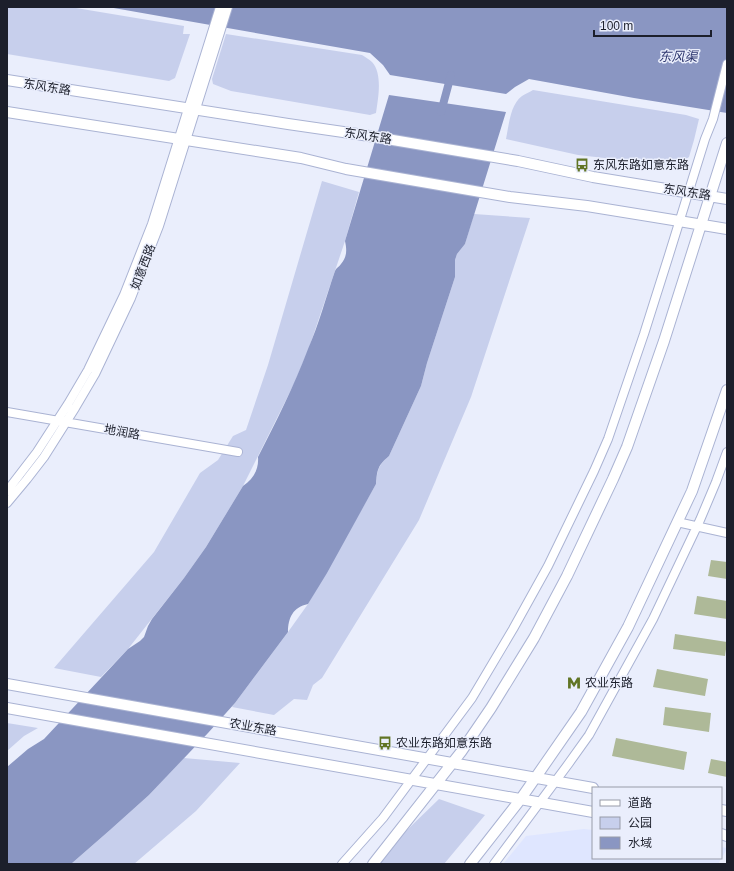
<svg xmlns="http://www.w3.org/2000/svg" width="734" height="871" font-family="Arial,'Noto Sans SC',sans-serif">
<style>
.built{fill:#dfe6ff}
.green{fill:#c7cfec}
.water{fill:#8a96c2}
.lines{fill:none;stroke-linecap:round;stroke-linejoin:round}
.canal{stroke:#8a96c2;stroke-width:8}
.building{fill:#aeb998}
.minor-casing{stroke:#aab3d3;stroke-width:10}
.major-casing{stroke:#aab3d3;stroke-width:12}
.minor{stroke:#fff;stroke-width:8}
.major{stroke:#fff;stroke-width:10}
.labels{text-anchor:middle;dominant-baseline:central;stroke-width:3;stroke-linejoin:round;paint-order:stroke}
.street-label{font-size:12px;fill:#1c1f2b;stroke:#eaeefc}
.poi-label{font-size:12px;fill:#1c1f2b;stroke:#eaeefc;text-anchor:start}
.water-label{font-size:13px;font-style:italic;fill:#2c356d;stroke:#eaeefc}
</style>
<rect width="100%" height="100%" fill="#eaeefc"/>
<path class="built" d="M584,829L593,830V858H721V847L727,848V849L718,864H503L526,836Z"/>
<path class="green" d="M7,7H70L184,26L183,34H190L175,78L169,81L7,54Z
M226,34L362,55C365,57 369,59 372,62C383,74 378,99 376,113L370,115L231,91L213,84L212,79Z
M533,90L686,115L699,119L694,140L689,157L675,166L578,155L506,139C509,125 510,105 522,96C525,94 530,92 533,90Z
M322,181L359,192L345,241L309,348L294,384L243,486L206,547L184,578L128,649L101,677L54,668L154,552L200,473L218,460L233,436L246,430L268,365Z
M474,214L530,218L471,397L419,520L322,678L313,685L307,700L294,699L274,715L232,707L288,632L308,604L376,484C377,470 379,464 389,456L421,386L427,363L455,277V260L457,254L465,244Z
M7,723L38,728L24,736L7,751Z
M184,758L240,763L196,811L134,864H71L110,830L149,795Z
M439,799L485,815L444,864H372Z"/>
<path class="water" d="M108,7H727V113L634,98L529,79L515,87L506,94L390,75L383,65L370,53Z
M389,95L506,112L465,244L457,254L455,260V277L427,363L421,386L389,456C378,465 377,470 376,484L327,573L308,604C293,607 288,618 288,632L235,703L208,733L149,795L110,830L71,864H7V767L28,749L44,739L128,649L140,641L144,637L148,626L152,619L184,578L206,547L243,486C253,479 259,470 258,457C276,422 294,386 308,349C319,324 326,297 335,271C336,268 339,267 341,264C347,257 347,250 345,241Z"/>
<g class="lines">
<path class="canal" d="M441,112L451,75"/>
</g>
<path class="building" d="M711,560L727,562V579L708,576Z
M697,596L727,601V619L694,614Z
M675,634L727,642L725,656L673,649Z
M657,669L708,679L705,696L653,687Z
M665,707L711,713L709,732L663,725Z
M616,738L687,752L684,770L612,756Z
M711,759L727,762V777L708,773Z"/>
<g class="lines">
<g class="minor-casing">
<path id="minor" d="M7,412L238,452
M7,491L37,452L68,404L88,370L124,295L152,224L220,7
M7,503L27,479L44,457L75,408L95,374L131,298L159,226L228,7
M677,522L727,533
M342,864L383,818L472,698L513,629L548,566L594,471L608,439L644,334L669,255L705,139L713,119L727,64
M494,864L569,763L589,735L653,619L700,520L716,482L727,452"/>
</g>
<g class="major-casing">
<path id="major" d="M7,80L288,124L357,134L518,161L593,177L727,199
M7,112L301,158L346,169L510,197L587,206L667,219L727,229
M7,684L593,788
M7,708L593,812
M721,810L727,811
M721,834L727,836
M373,864L461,752L491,708L534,638L567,576L613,479L627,447L664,341L727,143
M470,864L520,800L581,712L628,627L692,491L727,390"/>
</g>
<use href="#minor" class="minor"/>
<use href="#major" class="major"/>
</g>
<defs>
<g id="bus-bare" transform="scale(1.08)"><path d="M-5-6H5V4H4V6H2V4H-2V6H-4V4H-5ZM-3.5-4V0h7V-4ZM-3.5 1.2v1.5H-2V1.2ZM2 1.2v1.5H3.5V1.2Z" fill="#617525" stroke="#eaeefc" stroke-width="2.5" paint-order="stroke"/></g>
<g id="metro-bare" transform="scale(1.08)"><path d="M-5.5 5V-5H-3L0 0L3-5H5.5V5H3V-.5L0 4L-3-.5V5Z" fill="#617525" stroke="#eaeefc" stroke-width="2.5" paint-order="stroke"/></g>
</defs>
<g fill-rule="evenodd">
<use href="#bus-bare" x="582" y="165"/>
<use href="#metro-bare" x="574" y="683"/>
<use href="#bus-bare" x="385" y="743"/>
</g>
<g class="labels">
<g class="street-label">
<text transform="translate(47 87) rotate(9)">东风东路</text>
<text transform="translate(368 136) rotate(9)">东风东路</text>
<text transform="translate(687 192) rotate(9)">东风东路</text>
<text transform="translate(143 267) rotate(-69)">如意西路</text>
<text transform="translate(122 432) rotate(10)">地润路</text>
<text transform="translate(253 727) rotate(10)">农业东路</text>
</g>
<g class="poi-label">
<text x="593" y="165">东风东路如意东路</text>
<text x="585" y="683">农业东路</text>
<text x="396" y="743">农业东路如意东路</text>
</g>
<g class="water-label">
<text x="678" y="56">东风渠</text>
</g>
</g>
<rect width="734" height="871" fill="none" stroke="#1c1f2b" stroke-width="16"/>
<rect x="592" y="787" width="130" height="72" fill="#eaeefc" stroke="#989ba8"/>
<rect x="600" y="800" width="20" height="6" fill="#ffffff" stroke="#989ba8"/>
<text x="628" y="807" font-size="12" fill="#1c1f2b">道路</text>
<rect x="600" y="817" width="20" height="12" fill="#c7cfec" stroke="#989ba8"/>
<text x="628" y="827" font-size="12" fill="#1c1f2b">公园</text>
<rect x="600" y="837" width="20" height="12" fill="#8a96c2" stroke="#989ba8"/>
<text x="628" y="847" font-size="12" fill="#1c1f2b">水域</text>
<path d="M594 30v6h117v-6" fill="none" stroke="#1c1f2b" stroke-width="2"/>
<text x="600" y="30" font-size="12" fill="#1c1f2b" stroke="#eaeefc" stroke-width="3" paint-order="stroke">100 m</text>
</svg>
